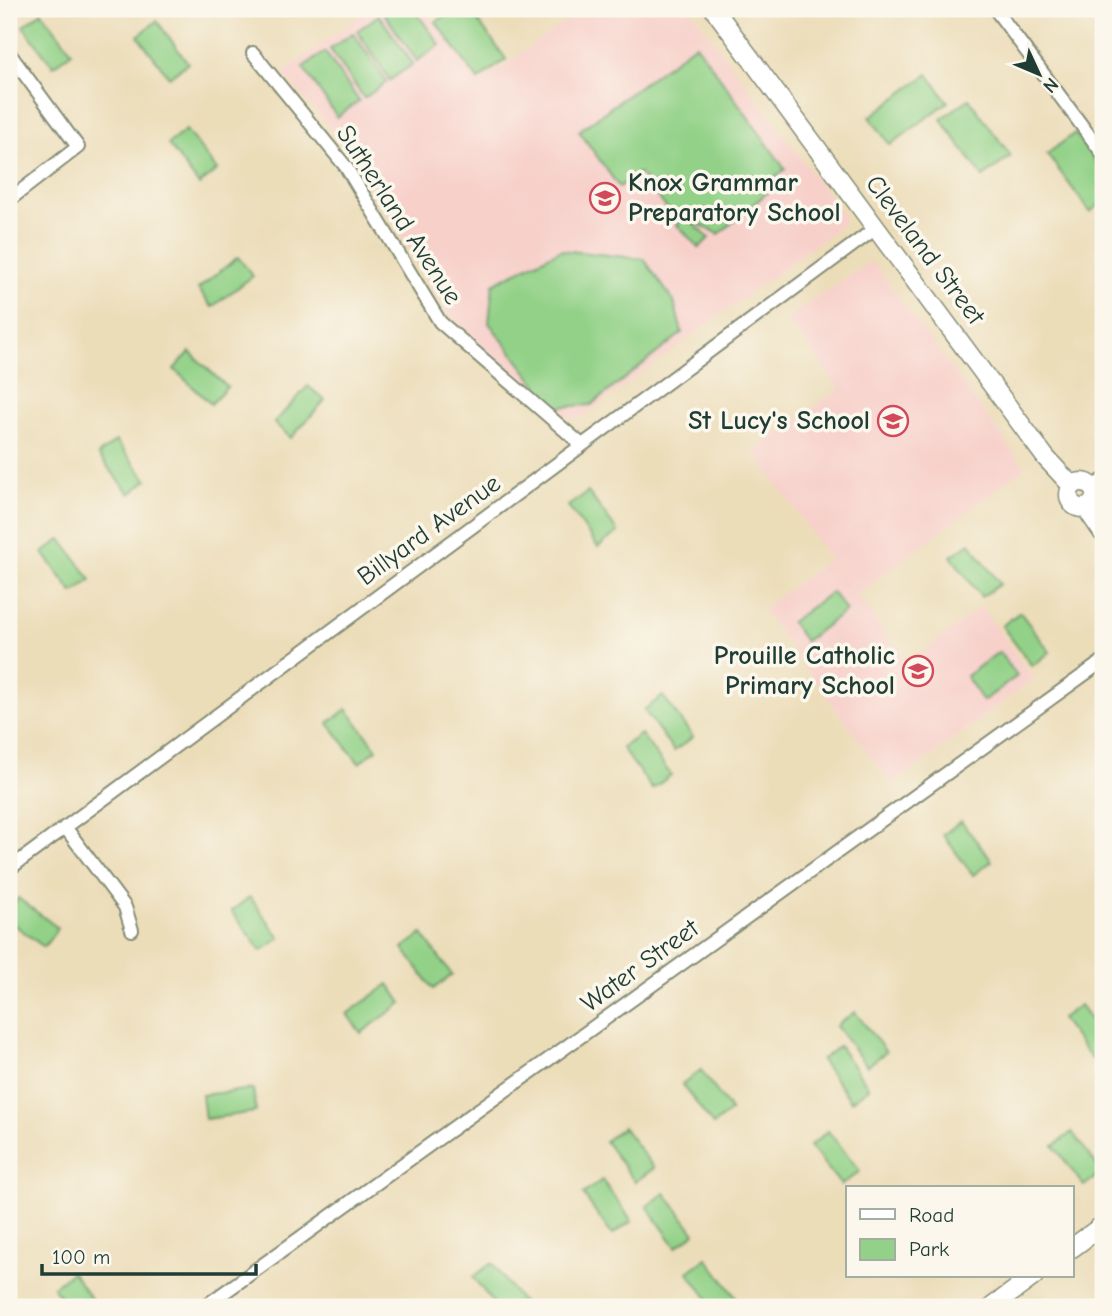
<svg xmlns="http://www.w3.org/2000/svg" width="1112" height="1316" font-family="'Comic Neue',sans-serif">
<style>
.built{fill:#f7d0ca}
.green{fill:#92d187;stroke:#58875e;stroke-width:2}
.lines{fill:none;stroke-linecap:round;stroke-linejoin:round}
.street-casing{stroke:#868d76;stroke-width:16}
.secondary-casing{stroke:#868d76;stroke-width:21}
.street{stroke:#fff;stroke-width:12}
.secondary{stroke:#fff;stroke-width:18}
.labels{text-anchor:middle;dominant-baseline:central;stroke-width:7;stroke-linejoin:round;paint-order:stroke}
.poi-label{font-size:26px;font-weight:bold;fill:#1f3d34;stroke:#fbf7ec;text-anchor:end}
.street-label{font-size:26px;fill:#1f3d34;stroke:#fbf7ec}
</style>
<rect width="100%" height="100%" fill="#fbf7ec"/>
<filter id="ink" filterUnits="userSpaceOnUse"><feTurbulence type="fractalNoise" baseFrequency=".0143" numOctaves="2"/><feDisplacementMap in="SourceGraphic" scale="14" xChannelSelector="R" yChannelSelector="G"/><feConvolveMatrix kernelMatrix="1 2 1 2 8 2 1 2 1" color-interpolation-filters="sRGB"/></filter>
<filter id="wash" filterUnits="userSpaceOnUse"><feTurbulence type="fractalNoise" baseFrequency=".00686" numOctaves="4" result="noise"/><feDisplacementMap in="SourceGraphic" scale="28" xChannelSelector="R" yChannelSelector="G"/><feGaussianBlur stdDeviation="1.57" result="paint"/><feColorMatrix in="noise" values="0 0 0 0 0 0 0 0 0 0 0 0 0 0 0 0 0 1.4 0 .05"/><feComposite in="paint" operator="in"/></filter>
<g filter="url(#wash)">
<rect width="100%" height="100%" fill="#ecddb9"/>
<path class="built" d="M369,9H424L480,83L582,9H690L844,216L843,224L581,418L573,419L566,416L537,400L448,314L353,154L282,73Z
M872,261L1025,468L857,594L907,663L981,607L1034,679L892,785L762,609L830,559L754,452L839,389L787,318Z"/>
<path class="green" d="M388,9H414L440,45L417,61L383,12Z
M454,9H469L506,59L478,80L436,22Z
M42,12L72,52L53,66L23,26Z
M379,15L413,64L390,80L357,31Z
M157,21L188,63L169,77L138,36Z
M353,33L387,82L364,98L330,49Z
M696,44L785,169L767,186L769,191L719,234L690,220L709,238L699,248L676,224L686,218L672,215L639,173L619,187L579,131Z
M325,52L359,101L337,117L303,67Z
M928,74L948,102L890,145L870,117Z
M969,99L1011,156L983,177L941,119Z
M186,130L217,170L199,185L168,144Z
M1075,133L1103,172V202L1090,212L1047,154Z
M560,250L644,259L674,302L682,333L591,405L554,407L489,323L493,284Z
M238,257L253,276L212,307L198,289Z
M190,352L227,387L211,404L174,369Z
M308,386L325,400L291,438L274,423Z
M116,441L147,480L130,494L98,455Z
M588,492L618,532L598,547L568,506Z
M61,539L91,580L73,593L43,553Z
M970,543L1000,584L981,597L951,556Z
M832,592L846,611L805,641L791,622Z
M1020,612L1050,652L1032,666L1002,626Z
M999,652L1017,676L983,701L966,676Z
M663,696L693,737L674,751L644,710Z
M347,709L377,749L359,763L328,723Z
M641,734L671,775L652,789L622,748Z
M961,821L992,861L973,875L943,835Z
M250,897L280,938L261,951L231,911Z
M18,898L58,928L44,947L9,921V910Z
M422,934L452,975L433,989L403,948Z
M389,984L402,1003L361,1033L347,1014Z
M1080,1005L1103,1036V1051L1092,1059L1061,1019Z
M855,1012L886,1052L867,1066L836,1026Z
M839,1046L869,1088L851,1101L821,1060Z
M701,1070L731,1111L713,1125L682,1084Z
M253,1089L256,1112L205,1119L202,1095Z
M623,1127L654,1168L635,1182L605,1141Z
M828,1131L860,1171L841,1185L810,1146Z
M1072,1132L1102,1172L1084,1186L1054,1146Z
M602,1180L632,1221L612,1235L583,1194Z
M665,1193L695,1233L676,1247L647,1206Z
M707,1258L737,1299L725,1307H714L688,1272Z
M492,1263L523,1304L518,1307H496L473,1277Z
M72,1272L97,1307H68L53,1287Z"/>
</g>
<g filter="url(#ink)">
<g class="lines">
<g class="street-casing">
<path id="street" d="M995,9L1103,154
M9,53L78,147L9,200
M253,53L346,167L440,322L582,445
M1093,488L1103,480
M65,827L125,907L132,930
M9,869L876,228
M204,1307L1103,661"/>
</g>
<g class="secondary-casing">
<path id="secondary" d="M714,9L1046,458L1072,486
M1069 495a13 13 0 1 1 26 0a13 13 0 1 1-26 0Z
M1086,508L1103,533
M1072,1248L1103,1225
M992,1307L1034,1276"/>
</g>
<use href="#street" class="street"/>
<use href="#secondary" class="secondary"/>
</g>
</g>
<defs>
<g id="school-ring" transform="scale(1.575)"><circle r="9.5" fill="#fbf7ec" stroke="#d1495b" stroke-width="1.5"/><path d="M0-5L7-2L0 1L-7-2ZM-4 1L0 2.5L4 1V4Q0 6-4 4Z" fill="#d1495b"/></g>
</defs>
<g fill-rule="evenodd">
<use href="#school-ring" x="605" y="198"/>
<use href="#school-ring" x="893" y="421"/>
<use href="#school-ring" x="918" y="671"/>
</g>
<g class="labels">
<g class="poi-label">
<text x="628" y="183" text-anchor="start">Knox Grammar<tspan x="628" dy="30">Preparatory School</tspan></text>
<text x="870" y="421">St Lucy's School</text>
<text x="895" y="656">Prouille Catholic<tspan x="895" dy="30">Primary School</tspan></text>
</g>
<g class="street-label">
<text transform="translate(399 215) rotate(57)">Sutherland Avenue</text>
<text transform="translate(925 250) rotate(53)">Cleveland Street</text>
<text transform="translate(429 530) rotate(-36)">Billyard Avenue</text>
<text transform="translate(640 966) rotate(-36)">Water Street</text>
</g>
</g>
<rect width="1112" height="1316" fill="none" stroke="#fbf7ec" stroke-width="35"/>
<rect x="846" y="1186" width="228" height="91" fill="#fbf7ec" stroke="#a3ada2" stroke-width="2"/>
<rect x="860" y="1209" width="35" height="10" fill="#ffffff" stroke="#a3ada2" stroke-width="2"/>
<text x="909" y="1222" font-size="21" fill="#1f3d34">Road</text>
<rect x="860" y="1239" width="35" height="21" fill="#92d187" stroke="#a3ada2" stroke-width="2"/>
<text x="909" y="1256" font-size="21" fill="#1f3d34">Park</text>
<g transform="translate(1039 74) rotate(134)" stroke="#fbf7ec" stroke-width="5" paint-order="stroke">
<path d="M0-5L12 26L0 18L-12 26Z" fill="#1f3d34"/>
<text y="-10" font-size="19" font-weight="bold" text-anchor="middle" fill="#1f3d34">N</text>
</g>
<path d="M42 1264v10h214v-10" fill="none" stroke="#1f3d34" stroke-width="3.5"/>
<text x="52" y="1264" font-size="21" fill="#1f3d34" stroke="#fbf7ec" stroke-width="5" paint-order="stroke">100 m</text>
</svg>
